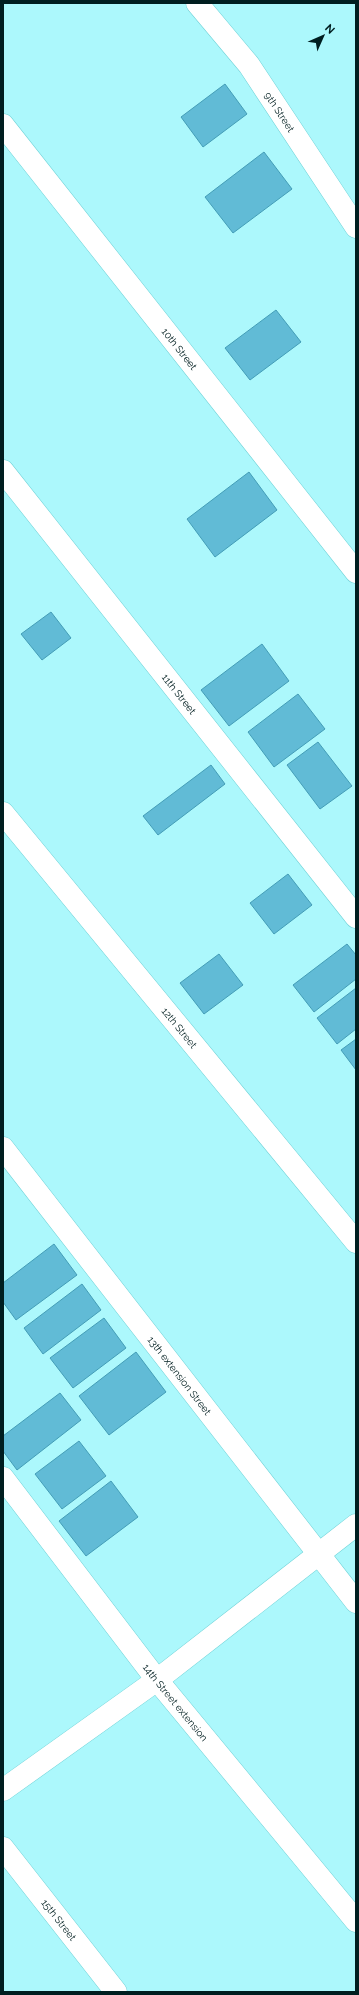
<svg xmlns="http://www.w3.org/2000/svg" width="359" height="1995" font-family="Raleway,sans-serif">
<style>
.building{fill:#61bbd6;stroke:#439db7}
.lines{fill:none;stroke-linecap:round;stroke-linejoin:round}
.minor-casing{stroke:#6fd2d7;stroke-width:23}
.minor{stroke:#fff;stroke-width:22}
.labels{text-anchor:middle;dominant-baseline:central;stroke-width:4;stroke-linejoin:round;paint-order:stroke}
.street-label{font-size:10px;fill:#001e20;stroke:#acf8fc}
</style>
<rect width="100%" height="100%" fill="#acf8fc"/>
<path class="building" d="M225,84L247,114L203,147L181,117Z
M264,152L292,189L233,233L205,197Z
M276,310L301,342L250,380L225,348Z
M249,472L277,510L215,557L187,519Z
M51,612L71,638L42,660L21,634Z
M262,644L289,681L229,726L201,690Z
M298,694L325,729L274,767L248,732Z
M318,742L352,786L320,809L287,765Z
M211,765L225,784L158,835L143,816Z
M288,874L312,905L274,934L250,903Z
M347,944L356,955V979L314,1012L293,985Z
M219,954L243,985L204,1014L180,983Z
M356,988V1029L337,1044L317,1018Z
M356,1039V1070L341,1050Z
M54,1244L77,1275L16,1320L3,1302V1283Z
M82,1284L101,1310L43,1354L24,1328Z
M104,1318L126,1348L73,1388L50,1358Z
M136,1352L166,1392L109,1435L79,1396Z
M60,1393L81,1420L17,1470L3,1451V1436Z
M79,1441L106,1476L62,1509L35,1474Z
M111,1481L138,1517L86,1556L59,1521Z"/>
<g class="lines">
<g class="minor-casing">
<g id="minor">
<path id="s1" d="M197,3L249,65L356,227"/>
<path id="s2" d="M3,125L356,572"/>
<path id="s3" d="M3,471L356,917"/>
<path id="s4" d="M3,813L356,1242"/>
<path id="s5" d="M3,1148L356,1602"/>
<path id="s6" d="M3,1478L157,1680L356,1921"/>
<path d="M3,1790L157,1680L356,1525"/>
<path id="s7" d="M3,1848L116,1992"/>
</g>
</g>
<use href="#minor" class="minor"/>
</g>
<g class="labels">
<g class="street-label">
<text stroke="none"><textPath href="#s1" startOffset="137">9th Street</textPath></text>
<text stroke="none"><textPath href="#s2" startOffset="285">10th Street</textPath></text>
<text stroke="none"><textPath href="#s3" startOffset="284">11th Street</textPath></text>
<text stroke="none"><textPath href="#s4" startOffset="278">12th Street</textPath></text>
<text stroke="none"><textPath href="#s5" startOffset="288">13th extension Street</textPath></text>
<text stroke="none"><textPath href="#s6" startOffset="283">14th Street extension</textPath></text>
<text stroke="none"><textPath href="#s7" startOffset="91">15th Street</textPath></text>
</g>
</g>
<rect width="359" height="1995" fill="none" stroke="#001e20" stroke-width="8"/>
<g transform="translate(323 36) rotate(45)" stroke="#acf8fc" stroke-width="3" paint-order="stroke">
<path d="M0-3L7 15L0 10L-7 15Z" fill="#001e20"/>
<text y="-6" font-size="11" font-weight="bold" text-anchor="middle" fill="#001e20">N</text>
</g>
</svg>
